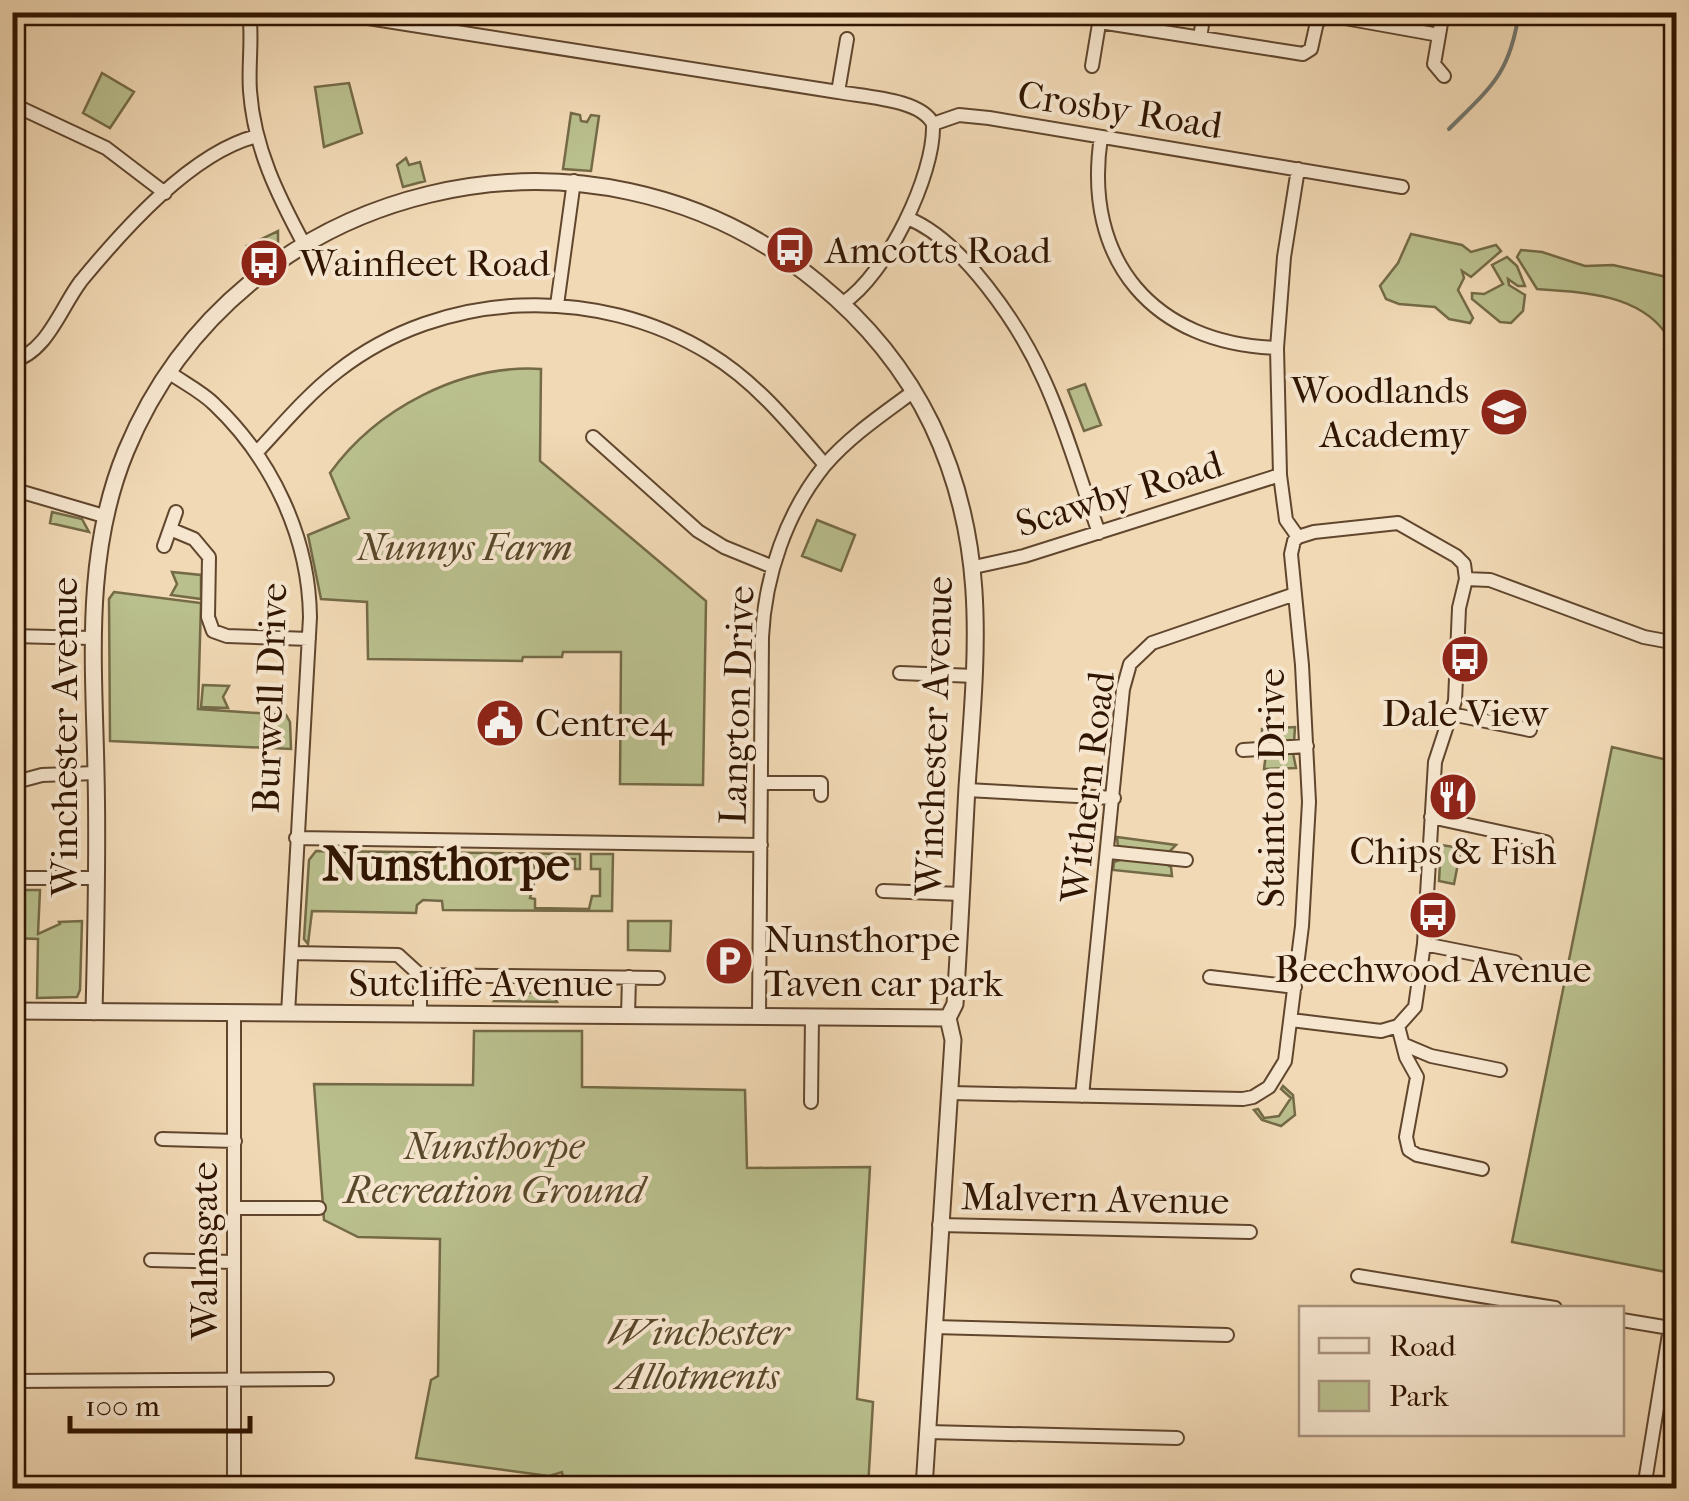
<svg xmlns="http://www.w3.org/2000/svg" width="1689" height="1501" font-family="'IM FELL French Canon',serif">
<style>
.green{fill:#b9bf8d;stroke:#746a46;stroke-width:2.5}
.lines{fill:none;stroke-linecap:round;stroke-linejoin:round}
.stream{stroke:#72776e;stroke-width:4}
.minor-casing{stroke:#60462d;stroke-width:16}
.tertiary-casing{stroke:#60462d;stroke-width:19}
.minor{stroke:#f6e6cf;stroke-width:12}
.tertiary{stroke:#f6e6cf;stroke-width:15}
.labels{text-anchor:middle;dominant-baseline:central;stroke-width:8;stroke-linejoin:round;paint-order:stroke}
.street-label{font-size:38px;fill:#301500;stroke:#f6e6cf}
.poi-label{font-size:38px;fill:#301500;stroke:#f6e6cf;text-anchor:start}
.park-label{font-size:38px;font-style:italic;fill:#59482a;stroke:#f6e6cf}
.district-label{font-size:48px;font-weight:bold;fill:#301500;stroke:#f6e6cf}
</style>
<rect width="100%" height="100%" fill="#f1d9b5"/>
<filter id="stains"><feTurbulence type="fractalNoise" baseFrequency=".002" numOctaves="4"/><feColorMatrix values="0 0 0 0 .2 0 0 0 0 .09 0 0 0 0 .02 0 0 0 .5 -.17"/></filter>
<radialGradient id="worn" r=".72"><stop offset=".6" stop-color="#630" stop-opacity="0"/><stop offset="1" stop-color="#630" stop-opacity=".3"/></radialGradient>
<path class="green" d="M102,73L134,92L110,128L83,113Z
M349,83L362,133L324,147L315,87Z
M571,113L580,115L581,121L587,122L591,115L599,116L591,171L563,169Z
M406,158L409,165L420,162L425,181L403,187L397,165Z
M278,231V244L260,260L247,246Z
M1411,234L1462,245L1471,252L1496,245L1501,251L1471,277L1462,271L1464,278L1458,290L1473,318L1470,323L1449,319L1435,307L1399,304L1386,299L1380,286L1398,263Z
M1521,250L1542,252L1585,266L1613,265L1676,279L1675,320L1669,325L1672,340L1667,356L1664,350L1666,334C1639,294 1582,292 1537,289L1517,257Z
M1507,257L1517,266L1525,286H1518L1508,279L1509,285L1525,295L1523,311L1511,323L1500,322L1472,299V293L1484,294L1503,284L1492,265Z
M541,369L540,461L706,601L703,785L620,784L621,652H563L562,657H523L522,661L368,659L367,602L321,599L308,535L349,518L330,473C376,409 461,364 541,369Z
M1085,384L1101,425L1084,431L1068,390Z
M52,512L82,519L89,532L50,523Z
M817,520L855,535L841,571L802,556Z
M172,572L201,575V599L171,595L177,584Z
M114,592L201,603L198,709L286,715L290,722L291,749L110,741L109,599Z
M203,685L229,686L223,697L228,708L201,707Z
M1295,727L1294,743L1262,741V729Z
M1612,747L1676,762V1274L1512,1242Z
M1293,753L1296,768L1264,769L1266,754Z
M1117,837L1176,845L1167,854L1118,848Z
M1441,845L1461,848L1454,884L1439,881Z
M316,851L580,854V869H575V859H534V868L530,869V879L535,880L530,898L535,899V908L589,909L592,896H600V869H591V854H613L612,911L443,910L442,901L423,900L417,905L416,913L312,911L308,944L304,939L309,860Z
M1122,859L1164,863L1171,867L1172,876L1113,870L1114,862Z
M13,890H40L38,934L60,924L59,922L82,921L80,990L77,997L37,998L38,939L13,938Z
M628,921H671L670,951L628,950Z
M500,992L552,993L557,1002L494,1001Z
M474,1031H582V1087L745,1090L747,1168L870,1167L857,1399L873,1402L868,1488H645L563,1478L562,1472L549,1476L416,1458L431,1380L438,1376L440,1239L358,1237L324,1220L314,1084L473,1085Z
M1283,1086L1293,1095L1295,1115L1281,1126L1262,1120L1254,1110L1258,1109L1264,1118L1279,1116L1291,1098L1281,1089Z"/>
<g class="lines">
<path class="stream" d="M1449,129C1491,87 1510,74 1519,12"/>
<g class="minor-casing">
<path id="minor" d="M249,12C253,37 248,65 250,91C254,148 278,196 305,246
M330,12L838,92C865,97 921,99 933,124L959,115L989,118L1402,187
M1443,12L1434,64L1444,76
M1100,22L1303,54L1311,49L1317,22L1328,15L1439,35
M1200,38L1204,12
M1092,66L1101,12
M838,92L847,39
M12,104L106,148L165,193
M1101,137C1082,261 1154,344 1277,348
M907,218C962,239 1020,326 1044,380C1066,428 1081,482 1099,533
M843,303C886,275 935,175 933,124
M557,305L574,181
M12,361C47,353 61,307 81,281C123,230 192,152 257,136
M170,373C184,383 202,392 214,404C272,459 309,537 310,617L288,1014
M593,437L698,531L724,547L773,567
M257,452C283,424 307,395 338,371C443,289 597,284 710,354C756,382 791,425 825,465
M12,489L104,516
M170,529L194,539L209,557L208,617L213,631L227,636L309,639
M1298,537L1314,532L1398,523L1456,556L1464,564L1466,579L1490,580L1644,637L1676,643
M164,546L176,512
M974,567L1024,556L1280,475
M12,636L91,638
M900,673L975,676
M1451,714L1530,730
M1672,747L1676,729
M1243,750L1307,746
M12,783L42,775L96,773
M761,783H821V795
M967,790L1114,798
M1431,817L1546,842
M296,838L761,845
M1109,852L1186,860
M12,878H97
M883,891L961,894
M1424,944L1515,962
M292,953L398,955L420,975L658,978
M420,975V1015
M1210,977L1295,987
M628,1016L629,977
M759,1017L762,637C765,576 786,513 825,465C850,436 883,414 914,391
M1291,1020L1381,1031L1398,1026L1415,1007L1424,944L1435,762L1455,701L1459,608L1466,579
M1398,1026L1406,1057L1417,1077L1406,1137L1409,1150L1417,1155L1482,1169
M1405,1045L1431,1056L1500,1070
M950,1093L1243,1099L1253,1097L1269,1087L1285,1061L1302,926L1309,802L1302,665L1291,554L1294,541L1298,537L1286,520L1280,475L1277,348L1284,257L1298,169
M1082,1096L1123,689L1130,664L1152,643L1295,594
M811,1102L812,1017
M162,1139L235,1141
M235,1208H319
M939,1225L1250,1232
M151,1260L234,1262
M1358,1276L1555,1308
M1622,1320L1676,1329
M934,1327L1227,1335
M12,1381L327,1379
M928,1432L1177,1438
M234,1488V1014
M1644,1488L1670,1328"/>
</g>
<g class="tertiary-casing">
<path id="tertiary" d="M12,1011L948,1018
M94,1012C96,932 98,853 96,773C94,664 83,555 126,451C239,178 591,96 817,282C865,321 905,369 932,425C990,547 976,657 967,787C963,860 960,932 955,1004L948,1018L953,1040L924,1488"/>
</g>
<use href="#minor" class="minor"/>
<use href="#tertiary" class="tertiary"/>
</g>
<defs>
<g id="bus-disc" transform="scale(2.5)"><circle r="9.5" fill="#8f2418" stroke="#f6e6cf"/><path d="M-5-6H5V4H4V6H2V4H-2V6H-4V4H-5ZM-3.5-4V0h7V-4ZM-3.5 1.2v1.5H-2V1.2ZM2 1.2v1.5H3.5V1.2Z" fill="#fff"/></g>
<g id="school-disc" transform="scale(2.5)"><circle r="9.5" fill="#8f2418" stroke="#f6e6cf"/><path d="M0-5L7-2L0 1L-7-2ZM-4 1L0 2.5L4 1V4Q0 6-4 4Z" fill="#fff"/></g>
<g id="civic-disc" transform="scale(2.5)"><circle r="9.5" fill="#8f2418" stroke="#f6e6cf"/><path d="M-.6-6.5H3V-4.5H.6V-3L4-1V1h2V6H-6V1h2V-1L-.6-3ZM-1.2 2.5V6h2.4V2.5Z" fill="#fff"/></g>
<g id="restaurant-disc" transform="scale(2.5)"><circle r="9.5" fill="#8f2418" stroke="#f6e6cf"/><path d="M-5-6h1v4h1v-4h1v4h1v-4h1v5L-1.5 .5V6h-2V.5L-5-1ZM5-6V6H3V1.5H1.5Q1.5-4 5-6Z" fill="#fff"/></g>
<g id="parking-disc" transform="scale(2.5)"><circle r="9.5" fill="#8f2418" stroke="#f6e6cf"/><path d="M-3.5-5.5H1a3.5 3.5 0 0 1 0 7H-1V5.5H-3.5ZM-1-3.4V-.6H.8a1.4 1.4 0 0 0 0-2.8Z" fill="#fff"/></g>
</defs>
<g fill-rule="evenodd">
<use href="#bus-disc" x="790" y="250"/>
<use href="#bus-disc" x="264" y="263"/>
<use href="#school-disc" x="1504" y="412"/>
<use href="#bus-disc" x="1465" y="659"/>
<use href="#civic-disc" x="500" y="723"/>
<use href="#restaurant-disc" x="1453" y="797"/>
<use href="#bus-disc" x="1433" y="915"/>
<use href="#parking-disc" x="729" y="961"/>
</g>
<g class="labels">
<g class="street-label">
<text transform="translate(1120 110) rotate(9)">Crosby Road</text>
<text transform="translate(1119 494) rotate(-17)">Scawby Road</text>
<text transform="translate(270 698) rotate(-88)">Burwell Drive</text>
<text transform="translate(737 705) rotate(-88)">Langton Drive</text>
<text transform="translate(934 736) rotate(-88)">Winchester Avenue</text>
<text transform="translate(64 737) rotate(-90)">Winchester Avenue</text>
<text transform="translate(1088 787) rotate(-83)">Withern Road</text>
<text transform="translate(1271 788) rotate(-90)">Stainton Drive</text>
<text x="481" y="983">Sutcliffe Avenue</text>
<text transform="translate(1095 1199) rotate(1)">Malvern Avenue</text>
<text transform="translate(204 1251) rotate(-90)">Walmsgate</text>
</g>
<g class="poi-label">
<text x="825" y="250">Amcotts Road</text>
<text x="299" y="263">Wainfleet Road</text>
<text x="1469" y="390" text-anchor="end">Woodlands<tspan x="1469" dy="44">Academy</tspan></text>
<text x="1465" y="713" text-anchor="middle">Dale View</text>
<text x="535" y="723">Centre4</text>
<text x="1453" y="851" text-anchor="middle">Chips &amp; Fish</text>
<text x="764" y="939">Nunsthorpe<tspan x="764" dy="44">Taven car park</tspan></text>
<text x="1433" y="969" text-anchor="middle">Beechwood Avenue</text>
</g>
<g class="park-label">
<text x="465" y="547">Nunnys Farm</text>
<text x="494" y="1146">Nunsthorpe<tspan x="494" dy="44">Recreation Ground</tspan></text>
<text x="698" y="1332">Winchester<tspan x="698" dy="44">Allotments</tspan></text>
</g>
<g class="district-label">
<text x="446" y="864">Nunsthorpe</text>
</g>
</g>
<rect width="1689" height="1501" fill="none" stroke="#f1d9b5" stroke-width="50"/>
<rect x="15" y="15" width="1659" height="1471" fill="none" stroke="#301500" stroke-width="5"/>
<rect x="25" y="25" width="1639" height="1451" fill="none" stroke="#301500" stroke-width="2.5"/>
<rect x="1299" y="1306" width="325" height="130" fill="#f6e6cf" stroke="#a7927c" stroke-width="2.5"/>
<rect x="1319" y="1338" width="50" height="15" fill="#f6e6cf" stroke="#a7927c" stroke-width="2.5"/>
<text x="1389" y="1356" font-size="30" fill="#301500">Road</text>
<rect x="1319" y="1381" width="50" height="30" fill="#b9bf8d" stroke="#a7927c" stroke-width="2.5"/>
<text x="1389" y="1406" font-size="30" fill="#301500">Park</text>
<path d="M70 1416v15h180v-15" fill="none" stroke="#301500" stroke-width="5"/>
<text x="85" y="1416" font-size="30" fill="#301500" stroke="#f6e6cf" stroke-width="8" paint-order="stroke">100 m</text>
<rect width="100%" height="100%" filter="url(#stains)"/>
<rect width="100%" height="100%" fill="url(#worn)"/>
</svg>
